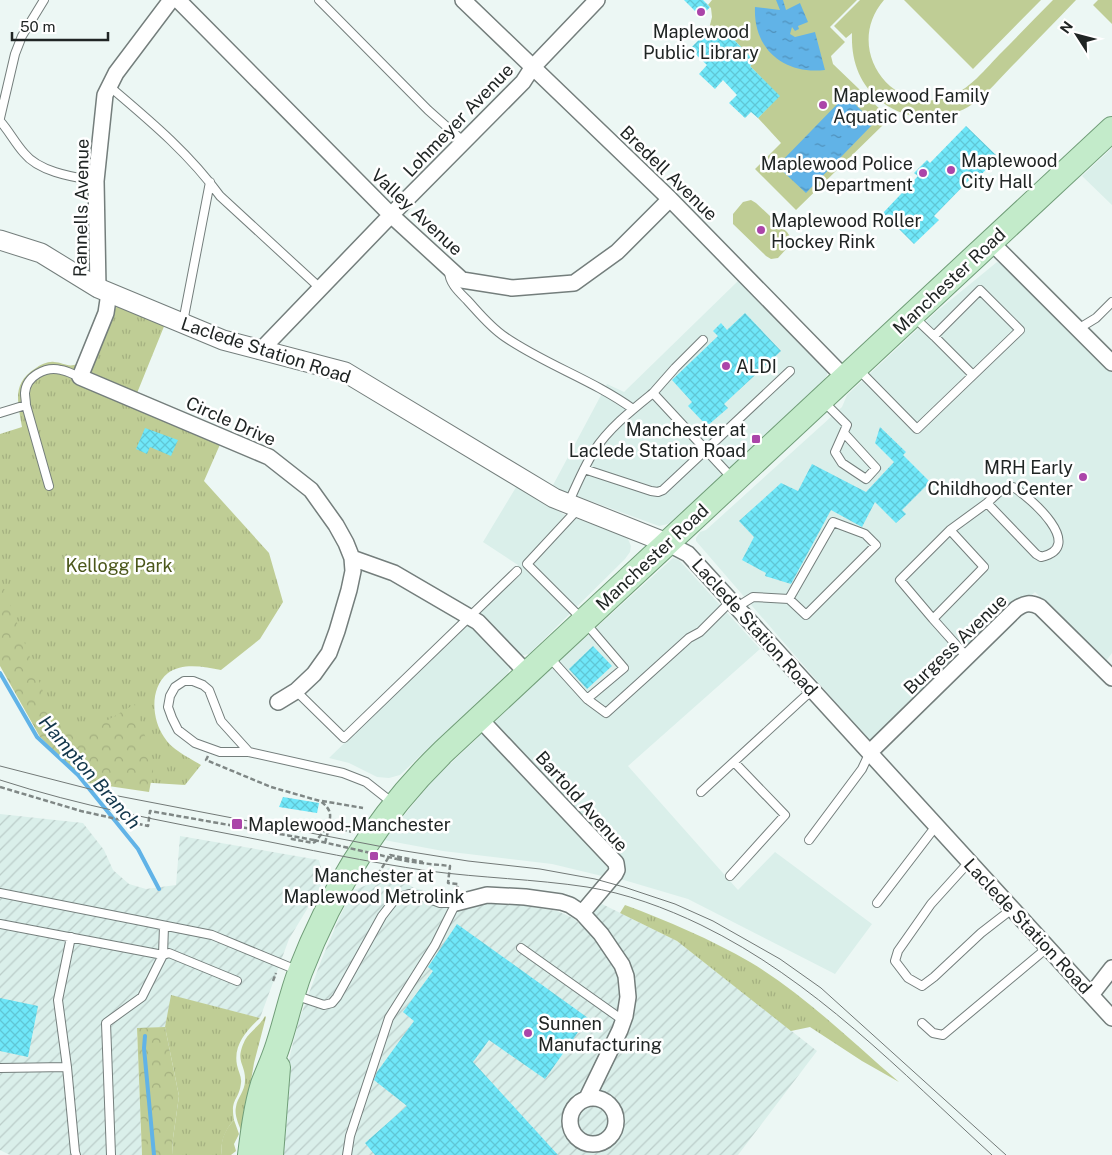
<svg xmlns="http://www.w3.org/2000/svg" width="1112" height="1155" font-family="'Public Sans',sans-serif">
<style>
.built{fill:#daefea}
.industrial{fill:url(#industrial-furrows)}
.grass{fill:url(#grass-tufts)}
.forest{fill:url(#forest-crowns)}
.garden{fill:#bfcd95}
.water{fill:url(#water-ripples)}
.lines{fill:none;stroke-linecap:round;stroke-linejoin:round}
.stream{stroke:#61b3e7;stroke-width:4}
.building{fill:url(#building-cross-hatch)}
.service-casing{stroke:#747e7c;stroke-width:10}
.minor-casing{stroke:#747e7c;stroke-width:18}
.tertiary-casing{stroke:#747e7c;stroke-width:21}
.primary-casing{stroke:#709d78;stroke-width:26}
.path{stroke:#7f8785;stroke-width:2.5;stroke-dasharray:5 2.5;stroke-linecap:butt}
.service{stroke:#fff;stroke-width:8}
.minor{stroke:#fff;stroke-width:15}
.tertiary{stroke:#fff;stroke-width:19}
.primary{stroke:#c3ebca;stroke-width:24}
.tram{stroke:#727977;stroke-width:1}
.path-bridge{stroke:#7f8785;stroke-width:2.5;stroke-dasharray:5 2.5;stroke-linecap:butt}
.poi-dot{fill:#ab45a9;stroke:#fff;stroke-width:2}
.labels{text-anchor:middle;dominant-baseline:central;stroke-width:5;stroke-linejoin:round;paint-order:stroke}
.poi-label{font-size:18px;fill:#202524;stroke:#fff;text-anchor:start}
.street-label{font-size:18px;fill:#202524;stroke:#fff}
.park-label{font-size:18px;fill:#4b571b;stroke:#fff}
.water-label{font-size:19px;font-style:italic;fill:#12364b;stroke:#fff}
</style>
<defs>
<pattern id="industrial-furrows" width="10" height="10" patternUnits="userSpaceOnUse" patternTransform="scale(1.25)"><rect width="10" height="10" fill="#daefea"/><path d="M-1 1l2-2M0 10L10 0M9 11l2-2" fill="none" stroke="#bbcdc9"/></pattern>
<pattern id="grass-tufts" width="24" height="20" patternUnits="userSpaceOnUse" patternTransform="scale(1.25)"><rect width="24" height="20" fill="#bfcd95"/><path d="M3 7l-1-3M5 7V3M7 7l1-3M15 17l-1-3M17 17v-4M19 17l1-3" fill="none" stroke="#a4b080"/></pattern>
<pattern id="forest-crowns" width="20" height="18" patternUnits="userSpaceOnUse" patternTransform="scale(1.25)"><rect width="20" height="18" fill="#bfcd95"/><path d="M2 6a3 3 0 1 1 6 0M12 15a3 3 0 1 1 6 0" fill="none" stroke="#a4b080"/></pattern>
<pattern id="water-ripples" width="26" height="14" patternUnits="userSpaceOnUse" patternTransform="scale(1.25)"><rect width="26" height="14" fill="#61b3e7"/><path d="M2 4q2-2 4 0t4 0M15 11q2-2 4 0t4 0" fill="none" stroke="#5091bb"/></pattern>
<pattern id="building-cross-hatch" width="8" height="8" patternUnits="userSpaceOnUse" patternTransform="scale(1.25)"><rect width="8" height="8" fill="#6fe7f9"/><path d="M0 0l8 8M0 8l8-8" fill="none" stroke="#60c6d5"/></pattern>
</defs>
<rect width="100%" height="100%" fill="#ecf7f4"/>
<path class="built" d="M1112,148V205L1082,176Z
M997,262L1006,266L1112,371V653L1106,661L1035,592L877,743H873L868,740L696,541V538L700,532L706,530L842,407L847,395L936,312Z
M738,281L827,371V375L824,380L674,520L668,524L659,526L552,487L607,384L624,392Z
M518,484L563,514L620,533L628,539L631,546L630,552L625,559L529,654L519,656L472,610L518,565L483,542Z
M673,558L679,560L760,649L628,766L738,890L775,852L872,924L835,974L688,899L617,878L602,876L552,864L443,851L384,840L433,780L545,674Z
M468,623L510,664V669L507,674L400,775L389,778L377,777L349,763L329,758Z"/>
<path class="industrial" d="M0,814L83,823L104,850L113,870L129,884L146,889L176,885L180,836L319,860L321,868L317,879L321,886L289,939L260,1018L172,996L165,1027L137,1029L142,1155H10L0,1150Z
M388,868L395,869V876L414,888L483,903H507L557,911L573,918L584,928L600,903L677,941L817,1051L738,1155H277L284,1090L290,1055L299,1020L321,961L340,916L354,890L377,881L383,876Z"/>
<path class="grass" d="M117,306L165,324L133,403L222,440L204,481L269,553L283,602L260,639L221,670C205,667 183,662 168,673C149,688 152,720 164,737C172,750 188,757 201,765L185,785L89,779L0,659V434L22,427C18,403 11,383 36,368C40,365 49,361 54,362C62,362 68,368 77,364L98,310L114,311Z
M625,905C668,921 710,939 750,962C805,995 851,1041 899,1082L862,1061L810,1027L791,1031L677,941L620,913Z
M171,995L260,1018C247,1030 233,1045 237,1065C238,1071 242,1077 241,1083C239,1101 230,1098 234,1120C225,1130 220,1142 222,1155H172L173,1138L179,1096L165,1027Z
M265,1016L266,1017L254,1063L242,1133C239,1125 234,1115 236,1107C237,1098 245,1091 245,1081C246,1063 234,1063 245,1040C250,1031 260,1026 265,1016Z"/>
<path class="forest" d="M0,578L50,710L59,724L80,732L96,727L135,704L152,758L153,771L149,792L88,783L40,737L0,666Z
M165,1027L179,1096L173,1138L172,1155H142L137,1028Z"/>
<path class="garden" d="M712,0H857L830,27L845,42L831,56L833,64L885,114L879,120L884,124L796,210L755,169L781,143L758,118L779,96L750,66L755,61L725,31L718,38L709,29L712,17L711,8L708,5Z
M860,0H884C844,46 888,114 946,98C969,91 986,68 1002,52C1019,35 1036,17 1053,0H1076C1057,20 1037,40 1018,60C1002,75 987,96 968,107C941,122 907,121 882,102C859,85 851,60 852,33L846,38L834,26Z
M904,0H1041L973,69Z
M1098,0H1112V24L1093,5Z
M751,200L756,203L787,232L791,238L789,246L778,258L771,259L766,256L733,224V214L743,202Z
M234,1120L239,1134L234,1144L236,1151L231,1155H222C220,1141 224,1131 234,1120Z"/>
<path class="water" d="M776,0H783L786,10L800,3L808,22L798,26L799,29L795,31L792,27L790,34L795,37L815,32L825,70C784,75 753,49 755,7L780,10Z
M846,95L874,123L806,193L777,166Z"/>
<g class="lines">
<path class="stream" d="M0,673L37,737L78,775L138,849L159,889
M145,1036L144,1048L154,1155"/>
</g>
<path class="building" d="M684,0H703L710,7L701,17Z
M709,29L718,38L725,31L755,61L750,66L780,96L758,118L751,112L745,118L729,103L737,95L723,80L715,89L699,74L707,65L690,49Z
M966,126L998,157L976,180L972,177L934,216L939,220L914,244L883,213L918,176L914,173L927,160L930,163Z
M745,313L781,351L724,404L728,408L707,426L688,406L692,402L672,380L718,336L713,331L721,323L727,330Z
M880,427L906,452L903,455L930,482L902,510L906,514L896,523L875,502L862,527L831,510L791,584L765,576L766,573L742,560L754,537L739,521L781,483L798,491L812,464L866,492L894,462L875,443Z
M145,428L178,440L171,456L150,447L147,454L136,449Z
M593,646L612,666L587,689L569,669Z
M283,797L319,803L317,813L279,807Z
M457,924L588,1018L545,1079L489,1040L473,1062L558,1155H375L365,1143L407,1106L374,1080L377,1072L414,1021L403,1012L433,971L428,967Z
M0,998L38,1006L28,1057L0,1051Z"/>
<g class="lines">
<g class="service-casing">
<path id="service" d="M319,0L428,110L464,142
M109,86C149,120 189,153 220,196L320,288
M0,118L15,54L22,36L44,0
M0,121C9,131 15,143 24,153C39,172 73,177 96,181
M449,271C449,283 459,292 467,300C479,313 490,327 505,337C546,365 593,380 633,409
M183,322L210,182
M1078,329L1096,318L1112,302
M934,336L973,375
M858,369L917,429L1020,330L980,290L934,336L914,317
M653,393L675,368L703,340
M823,401L847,425L835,452L842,463L866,479L876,468L844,433
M0,413L26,405
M584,469L651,491L658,492L663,490L790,371
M49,486L26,405C26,401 25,397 25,393C26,376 46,366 61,370C68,371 74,375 80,377
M568,504C576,486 584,467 594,451C609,428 632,410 653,393L732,478
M737,607L753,597L789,599L833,522L865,534L876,545L806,615L789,599
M933,619L900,580L950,530
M967,657L933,619L984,567L950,530L987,503L1001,490L1013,487C1030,497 1087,547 1041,557L1036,554L987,503
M550,658L587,699L624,668L583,620L527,564L578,509
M296,691L344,738L517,571
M587,699L606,713L689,638L700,632L731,601
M249,752L221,721L209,690L203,685L193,681H184L175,687L170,696L168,707L172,718L178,730L195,743L220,752H249L343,773L366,782L394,804
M701,792L812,690
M809,840L862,769L870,752
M969,862L931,904L898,951L895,961L908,978L922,986L934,977L981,933L1012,909
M730,876L785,815L734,762
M0,893L212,935L299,971
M877,903L936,826
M0,924L163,955L164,926
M521,948L624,1021
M294,995L324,1005L332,1003L337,997L382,916L396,898L409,894L422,896L440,903H456L435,945L389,1018L350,1136L347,1155
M922,1023L933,1033L943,1035L1047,948
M67,1067L58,1000L71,937
M0,1068L67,1067L75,1152L76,1155
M111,1155L106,1023L142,997L163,955L169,953L237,981"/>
</g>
<g class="minor-casing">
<path id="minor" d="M178,0L391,215L462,280L512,288L574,283L617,252L670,199
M463,0L670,199L845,378
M991,242L1112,363
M98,288L96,181L105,95L116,73L171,0
M109,293L106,313L80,377L269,457L311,490L336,525L346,543L352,558L353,571L349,590L337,631L329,653L314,674L296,691L278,702
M260,351L391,215L523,82L532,68L597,0
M667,543L688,554L1112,1018
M352,558L394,573L478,622L527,673
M479,718L616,863L617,870L615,874L582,913L601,934L622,965L626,976L628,997L625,1016L620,1030L587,1098
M870,752L1016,609C1025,603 1030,602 1040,607L1112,678
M456,903L487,895L525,897L561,902L570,905L582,913
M1091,995L1112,968
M570 1121a23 23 0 1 1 46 0a23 23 0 1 1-46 0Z"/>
</g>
<g class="tertiary-casing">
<path id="tertiary" d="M0,240L41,253L98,288L223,340L345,372L554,498L667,543"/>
</g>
<g class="primary-casing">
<path id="primary" d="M250,1155C253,1131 256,1107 263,1084C268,1071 274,1058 278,1045C286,1021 291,996 300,972C332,889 380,813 444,751C667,544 889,336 1112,129
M271,1155L278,1067"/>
</g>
<path class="path" d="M208,756L206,760L271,787L320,801C340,814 326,829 315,842L313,843L292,839L289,836
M0,787L81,811L148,826L150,811L314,840
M322,801L363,808
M327,827L353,832
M325,843L329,828
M397,859C414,863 432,864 450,866L448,883L458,884L457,889
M369,874L380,871L390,855L423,862
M273,981L276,973"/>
<use href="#service" class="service"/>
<use href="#minor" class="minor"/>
<use href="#tertiary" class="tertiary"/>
<use href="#primary" class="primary"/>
<path class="tram" d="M0,766L113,795L399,850L468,861L540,869L595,879L624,887L675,904L713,921L780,959L821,988L1006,1155
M0,780C80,806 162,821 245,837C306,849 367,862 429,871C481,878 534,879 587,887C625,893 666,908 701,925C814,980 900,1071 992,1155"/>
<path class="path-bridge" d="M314,840L397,859"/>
</g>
<g class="poi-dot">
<circle cx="701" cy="12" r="5"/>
<circle cx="823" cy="105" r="5"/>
<circle cx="951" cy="170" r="5"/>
<circle cx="923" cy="173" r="5"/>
<circle cx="761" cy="230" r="5"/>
<circle cx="726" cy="366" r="5"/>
<rect x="751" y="434" width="10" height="10" rx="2.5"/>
<circle cx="1083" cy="477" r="5"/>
<rect x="231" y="818" width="12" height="12" rx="2.5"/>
<rect x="369" y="851" width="10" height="10" rx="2.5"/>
<circle cx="528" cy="1033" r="5"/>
</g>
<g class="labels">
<g class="poi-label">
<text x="701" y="31" text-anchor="middle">Maplewood<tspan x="701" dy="21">Public Library</tspan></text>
<text x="833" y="95">Maplewood Family<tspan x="833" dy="21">Aquatic Center</tspan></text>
<text x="961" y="160">Maplewood<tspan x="961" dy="21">City Hall</tspan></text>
<text x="913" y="163" text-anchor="end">Maplewood Police<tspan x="913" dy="21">Department</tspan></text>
<text x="771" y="220">Maplewood Roller<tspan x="771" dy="21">Hockey Rink</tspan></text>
<text x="736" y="366">ALDI</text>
<text x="746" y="429" text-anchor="end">Manchester at<tspan x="746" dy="21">Laclede Station Road</tspan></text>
<text x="1073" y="467" text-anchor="end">MRH Early<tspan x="1073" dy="21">Childhood Center</tspan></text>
<text x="248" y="824">Maplewood-Manchester</text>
<text x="374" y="875" text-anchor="middle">Manchester at<tspan x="374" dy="21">Maplewood Metrolink</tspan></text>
<text x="538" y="1023">Sunnen<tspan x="538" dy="21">Manufacturing</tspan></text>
</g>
<g class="street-label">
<text transform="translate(458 120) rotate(-46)">Lohmeyer Avenue</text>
<text transform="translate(669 173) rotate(44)">Bredell Avenue</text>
<text transform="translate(81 208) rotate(-89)">Rannells Avenue</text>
<text transform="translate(417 212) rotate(43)">Valley Avenue</text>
<text transform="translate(949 281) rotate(-43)">Manchester Road</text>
<text transform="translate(266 350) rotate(18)">Laclede Station Road</text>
<text transform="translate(231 421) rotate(24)">Circle Drive</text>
<text transform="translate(652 557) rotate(-43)">Manchester Road</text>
<text transform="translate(755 627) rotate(48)">Laclede Station Road</text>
<text transform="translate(955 644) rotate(-44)">Burgess Avenue</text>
<text transform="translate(582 801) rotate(48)">Bartold Avenue</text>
<text transform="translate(1028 926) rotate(47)">Laclede Station Road</text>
</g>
<g class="park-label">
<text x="119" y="565">Kellogg Park</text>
</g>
<g class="water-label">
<text transform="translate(90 772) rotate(49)">Hampton Branch</text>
</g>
</g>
<g transform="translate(1077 35) rotate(306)" stroke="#ffffff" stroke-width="4" paint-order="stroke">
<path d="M0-4L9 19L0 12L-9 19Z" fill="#202524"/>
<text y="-8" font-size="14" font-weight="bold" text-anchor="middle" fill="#202524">N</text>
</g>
<path d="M12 32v8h96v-8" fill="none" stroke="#202524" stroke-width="2.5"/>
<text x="20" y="32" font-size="15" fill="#202524" stroke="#ffffff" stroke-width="4" paint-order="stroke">50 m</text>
</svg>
